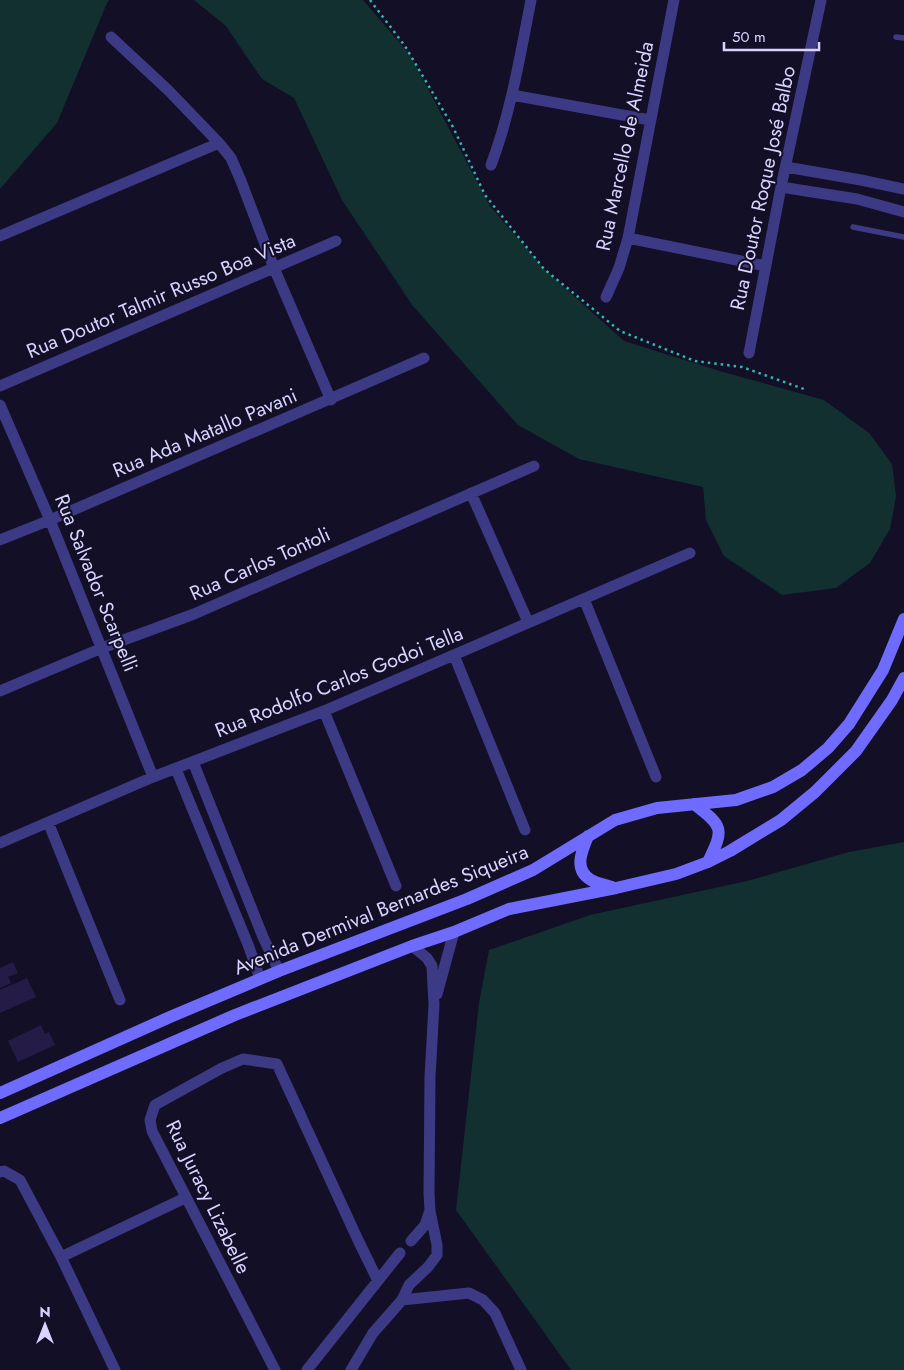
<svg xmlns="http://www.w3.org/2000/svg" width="904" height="1370" font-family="Jost,sans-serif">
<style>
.green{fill:#12302f}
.building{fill:#241b47}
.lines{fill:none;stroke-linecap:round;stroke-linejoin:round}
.path{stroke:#2fb8b0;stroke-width:2.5;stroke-dasharray:2.5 4;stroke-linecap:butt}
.service{stroke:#3d3a85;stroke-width:5.5}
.minor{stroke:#3d3a85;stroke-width:11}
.secondary{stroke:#6f6bff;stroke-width:12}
.labels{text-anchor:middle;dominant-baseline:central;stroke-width:4;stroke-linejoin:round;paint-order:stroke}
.street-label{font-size:20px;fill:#d9d4ff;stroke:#130f26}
</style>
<rect width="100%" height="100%" fill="#130f26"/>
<path class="green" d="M0,0H109L107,3L57,123L0,189Z
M194,0H363L410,55L490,206L544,269L624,341L723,372L824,400L869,433L892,464L896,496L890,529L870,563L836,588L782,595L724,556L706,520L703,487L579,459L518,425L413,306L342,200L294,98L262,79L226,26Z
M904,842V1370H571L456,1210L479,1003L489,950L590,915L747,881L849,852Z"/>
<path class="building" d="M13,962L18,973L8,977L11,983L0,988V968Z
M27,978L36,997L0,1013V990Z
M41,1025L45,1034L49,1032L55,1045L18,1062L8,1041Z"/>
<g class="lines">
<path class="path" d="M370,0L405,46L453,127L485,195L544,269L620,331L695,361L742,367L804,389"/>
<path class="service" d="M896,37L904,38
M853,227L904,237"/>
<path class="minor" d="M111,37L168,90L219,143L231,158L241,181L274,268L331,400
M512,95L650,120
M491,165C511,112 520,56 531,0
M786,167L861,180L904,189
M781,187L857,199L904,212
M0,236L219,143
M628,238L766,266
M606,297L619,268L628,238L674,0
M749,353L781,187L821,0
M0,386L336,241
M0,405L50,520L153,777
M471,493L528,622
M0,540L50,520L424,358
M584,599L656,777
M454,655L525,830
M0,691L102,648L194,614L534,466
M324,711L396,886
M193,762L263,937L279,971
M176,769L249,947L260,979
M48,822L120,1000
M0,843L153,777L324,711L690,553
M437,994L454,932
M0,1172L4,1171L20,1180L61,1257L115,1370
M411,1241L425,1225L429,1213
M61,1257L185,1198
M402,1300L409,1285L428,1267L437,1255V1245L430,1211L429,1193L430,1077L434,1005L432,966L427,958L412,946
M275,1370L152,1131L150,1120L155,1105L222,1068L243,1059L277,1064L358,1240L378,1281
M307,1370L400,1253
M351,1370L373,1333L402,1300L469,1293L483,1300L495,1313L521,1370"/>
<path class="secondary" d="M694,804C724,827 724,829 708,862
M588,836C582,850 573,870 591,880C598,884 607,885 615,888
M0,1093L170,1017L279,971L467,899L533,870L615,820L657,808L736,800L773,787L802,770L828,748L849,724L883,670L904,619
M0,1118L235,1015L412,946L454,932L509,909L616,888L676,874L708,862L730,851L781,820L815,792L856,751L892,700L904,678"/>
</g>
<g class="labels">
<g class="street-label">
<text transform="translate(625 146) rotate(-78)">Rua Marcello de Almeida</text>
<text transform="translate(763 188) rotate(-78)">Rua Doutor Roque José Balbo</text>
<text transform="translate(161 296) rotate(-23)">Rua Doutor Talmir Russo Boa Vista</text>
<text transform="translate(205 433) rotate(-23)">Rua Ada Matallo Pavani</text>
<text transform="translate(260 564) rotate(-24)">Rua Carlos Tontoli</text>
<text transform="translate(96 583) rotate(68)">Rua Salvador Scarpelli</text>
<text transform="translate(339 682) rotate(-22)">Rua Rodolfo Carlos Godoi Tella</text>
<text transform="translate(381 910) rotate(-22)">Avenida Dermival Bernardes Siqueira</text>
<text transform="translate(208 1197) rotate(64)">Rua Juracy Lizabelle</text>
</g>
</g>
<g transform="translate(45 1325)" stroke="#130f26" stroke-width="4" paint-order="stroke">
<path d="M0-4L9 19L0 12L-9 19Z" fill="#d9d4ff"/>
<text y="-8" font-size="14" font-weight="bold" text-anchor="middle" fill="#d9d4ff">N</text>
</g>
<path d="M724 42v8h95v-8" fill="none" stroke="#d9d4ff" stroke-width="2.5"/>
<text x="732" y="42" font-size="15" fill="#d9d4ff" stroke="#130f26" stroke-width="4" paint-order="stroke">50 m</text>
</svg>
